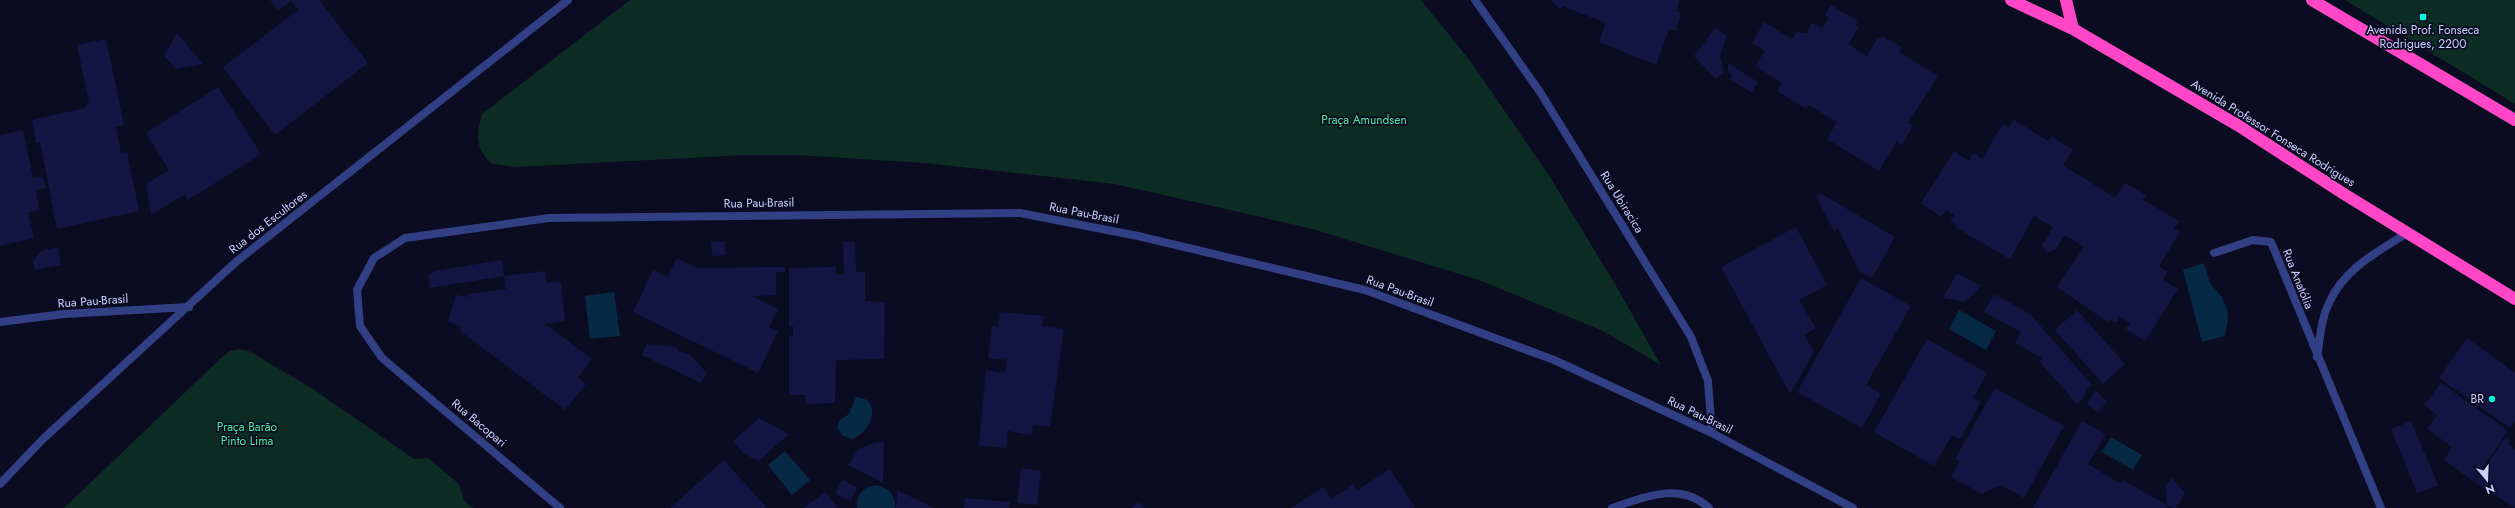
<svg xmlns="http://www.w3.org/2000/svg" width="2515" height="508" font-family="Jost,sans-serif">
<style>
.green{fill:#0d2c24}
.water{fill:#062a45}
.building{fill:#151544}
.lines{fill:none;stroke-linecap:round;stroke-linejoin:round}
.street{stroke:#313f85;stroke-width:8}
.highway{stroke:#ff46c6;stroke-width:12}
.poi-dot{fill:#00f6db;stroke:#0b0c21;stroke-width:1.5}
.labels{text-anchor:middle;dominant-baseline:central;stroke-width:3.5;stroke-linejoin:round;paint-order:stroke}
.poi-label{font-size:12px;fill:#cbd0ff;stroke:#0b0c21}
.park-label{font-size:12px;fill:#4beba1;stroke:#0b0c21}
.street-label{font-size:12px;fill:#cbd0ff;stroke:#0b0c21}
</style>
<rect width="100%" height="100%" fill="#0b0c21"/>
<path class="green" d="M630,0H1421L1471,62L1550,177L1615,284L1661,365L1603,331L1479,280L1309,228L1115,184L925,163L798,155H746L515,167L492,164C475,149 476,134 482,114Z
M2345,0H2515V104Z
M238,349L249,351L313,389L414,459L428,458L459,484L464,500L473,508H64L221,358L230,351Z"/>
<path class="water" d="M2204,263L2210,283L2221,296L2227,308L2228,318L2225,336L2202,342L2183,270Z
M614,292L620,336L590,339L585,296Z
M1959,310L1996,331L1986,350L1949,329Z
M856,397C884,398 871,435 851,439L842,435L837,427L840,420L849,414Z
M2111,437L2142,455L2133,470L2102,452Z
M785,451L810,480L792,495L768,465Z
M876,485C888,487 896,495 895,508H857C855,495 864,487 876,485Z"/>
<path class="building" d="M270,0H319L368,63L275,135L223,67L298,10L291,1L278,10Z
M1551,0H1680L1676,11L1681,13L1676,31L1669,29L1656,65L1599,42L1606,23L1562,6L1561,10Z
M1831,5L1858,21L1855,25L1859,27L1848,44L1867,56L1878,38L1880,39L1882,36L1902,47L1899,52L1938,76L1908,123L1913,126L1902,145L1897,141L1879,171L1827,139L1837,122L1808,105L1806,109L1777,91L1782,83L1755,66L1765,51L1752,43L1764,22L1792,39L1797,32L1807,33L1812,23L1822,28L1829,18L1825,15Z
M1715,28L1727,36L1720,56L1724,73L1716,79L1694,56Z
M177,33L203,64L176,69L164,56Z
M106,39L124,125L116,127L121,153L127,152L139,211L57,229L40,142L36,143L32,120L85,108L89,102L77,45Z
M1728,63L1758,82L1752,93L1730,79L1732,75L1728,72Z
M218,87L261,154L188,200L185,194L151,215L146,184L169,170L146,133Z
M2014,120L2048,141L2052,137L2073,150L2063,165L2115,198L2125,183L2146,195L2143,200L2179,221L2174,228L2180,232L2159,266L2168,272L2163,279L2178,289L2145,341L2126,329L2130,323L2120,317L2116,323L2110,319L2108,322L2057,287L2084,247L2065,235L2055,250L2047,253L2042,245L2053,227L2034,216L2010,259L1955,227L1957,225L1950,222L1954,215L1946,210L1941,217L1921,203L1954,151L1969,161L1973,153L1982,159L2003,124L2009,127Z
M23,130L33,178L43,177L46,188L36,190L39,210L28,212L34,238L0,246V135Z
M1820,193L1895,237L1872,278L1859,271L1838,228L1834,231L1816,196Z
M1796,227L1827,285L1799,300L1816,328L1804,335L1814,352L1790,394L1721,267Z
M711,242H725V255L712,256Z
M843,242H855L856,272H865V301L885,302L884,359L836,360L835,403L806,404L805,395H789V335L793,336V326L789,327V268L836,267V274H844Z
M58,247L61,265L35,270L33,261L41,251Z
M677,258L697,268L785,267V272H776V295L752,296L778,309L769,327L778,331L758,373L633,312L653,270L667,277Z
M502,260L504,276L545,271L547,283L561,282L565,321L545,324L592,359L578,377L586,384L565,410L460,331L461,326L448,322L456,295L468,297V294L506,289L504,276L430,288L429,275L435,271Z
M1957,273L1981,286L1965,302L1943,298Z
M1861,278L1911,306L1866,385L1881,394L1862,428L1797,392Z
M1994,294L2030,314L2091,384L2078,405L2039,361L2042,358L2015,343L2021,332L1984,312Z
M2077,310L2125,364L2103,384L2055,330Z
M1000,312L1044,316L1042,326L1064,329L1050,427L1033,425L1031,435L1008,431L1006,448L979,445L986,370L1005,373L1007,360L988,358L992,326L998,327Z
M2467,338L2515,373V421L2510,428L2439,378Z
M1927,339L1987,373L1973,398L1981,402L1960,439L1952,435L1934,466L1874,432Z
M647,344L675,347L680,352L689,354L707,373L701,383L642,355Z
M2441,383L2508,431L2473,481L2444,460L2452,447L2427,429L2437,415L2424,405Z
M1995,388L2064,426L2024,498L2001,485L1982,494L1951,477L1960,462L1955,459Z
M2096,390L2107,402L2098,413L2087,404Z
M759,418L789,434L759,461L744,454L733,441Z
M2082,421L2106,434L2088,464L2121,484L2123,480L2168,506L2167,508H2033Z
M2411,421L2438,485L2417,493L2391,429Z
M2506,437L2510,440L2508,444L2515,449V508L2474,482Z
M884,441L883,483L848,465L858,450L870,444Z
M724,460L767,508H670Z
M1021,468L1041,471L1037,505L1017,503Z
M1390,469L1415,508H1291L1323,487L1331,499L1353,484L1357,490Z
M2171,477L2185,493L2176,508L2167,506L2166,486Z
M842,480L857,487L851,501L835,494Z
M897,490L934,508H896Z
M825,492L838,508H804Z
M965,498L1010,502L1009,508H964Z
M1139,502L1144,508H1131Z"/>
<g class="lines">
<path class="street" d="M1475,0L1540,92L1691,337L1708,381L1712,433
M2214,253L2253,240L2271,242L2381,508
M0,322L64,314L189,307
M2317,357C2320,339 2321,319 2329,303C2344,269 2377,252 2407,233
M0,484L43,439L237,261L568,0
M560,508L382,358L360,326L357,290L374,258L405,238L549,218L1020,213L1138,236L1365,290L1554,360L1712,433L1853,508
M1612,508C1644,497 1681,481 1709,508"/>
<path class="highway" d="M2011,0L2073,29L2239,126L2344,194L2515,299
M2066,0L2073,29
M2312,0L2515,120"/>
</g>
<g class="poi-dot">
<rect x="2419" y="13" width="8" height="8" rx="2"/>
<circle cx="2492" cy="399" r="4"/>
</g>
<g class="labels">
<g class="poi-label">
<text x="2423" y="30">Avenida Prof. Fonseca<tspan x="2423" dy="14">Rodrigues, 2200</tspan></text>
<text x="2484" y="399" text-anchor="end">BR</text>
</g>
<g class="park-label">
<text x="1364" y="120">Praça Amundsen</text>
<text x="247" y="427">Praça Barão<tspan x="247" dy="14">Pinto Lima</tspan></text>
</g>
<g class="street-label">
<text transform="translate(2273 133) rotate(32)">Avenida Professor Fonseca Rodrigues</text>
<text transform="translate(1622 202) rotate(58)">Rua Ubiracica</text>
<text transform="translate(759 203) rotate(-1)">Rua Pau-Brasil</text>
<text transform="translate(1084 213) rotate(11)">Rua Pau-Brasil</text>
<text transform="translate(268 222) rotate(-38)">Rua dos Escultores</text>
<text transform="translate(2298 279) rotate(68)">Rua Anatólia</text>
<text transform="translate(1400 291) rotate(20)">Rua Pau-Brasil</text>
<text transform="translate(93 301) rotate(-4)">Rua Pau-Brasil</text>
<text transform="translate(1700 415) rotate(26)">Rua Pau-Brasil</text>
<text transform="translate(479 423) rotate(40)">Rua Bacopari</text>
</g>
</g>
<g transform="translate(2487 480) rotate(161)" stroke="#0b0c21" stroke-width="3" paint-order="stroke">
<path d="M0-3L7 15L0 10L-7 15Z" fill="#cbd0ff"/>
<text y="-6" font-size="11" font-weight="bold" text-anchor="middle" fill="#cbd0ff">N</text>
</g>
</svg>
